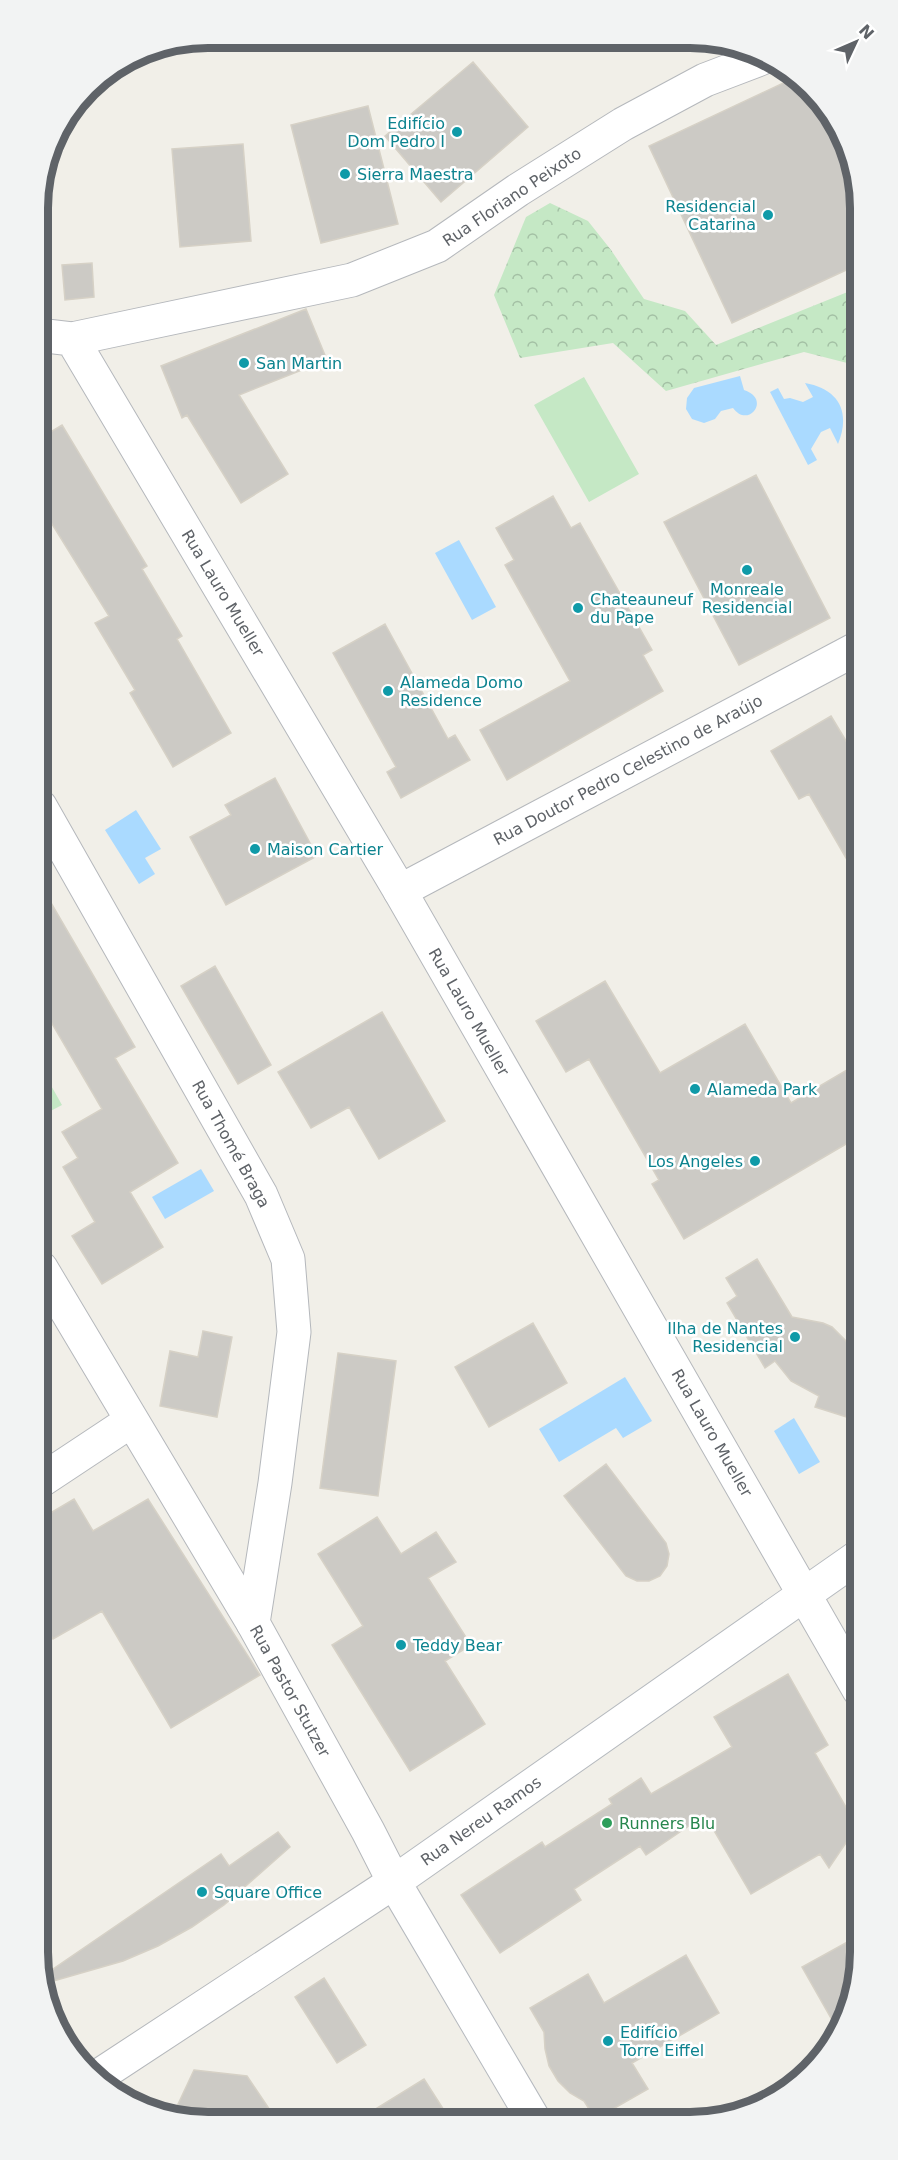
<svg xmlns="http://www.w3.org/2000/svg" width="898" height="2160" font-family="'DejaVu Sans',sans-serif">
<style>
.forest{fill:url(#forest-crowns)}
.pitch{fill:#c5e8c5}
.water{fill:#aadaff}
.building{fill:#cccac5;stroke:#d6d1c6;stroke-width:1.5}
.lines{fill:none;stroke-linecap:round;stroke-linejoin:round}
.minor-casing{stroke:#b5b8bc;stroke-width:35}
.tertiary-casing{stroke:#b5b8bc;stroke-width:35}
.secondary-casing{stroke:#b6babf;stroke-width:35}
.minor{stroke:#fff;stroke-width:33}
.tertiary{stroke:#fff;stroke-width:33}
.secondary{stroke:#fff;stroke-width:33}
.culture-dot{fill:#0f9aa8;stroke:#fff;stroke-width:2}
.leisure-dot{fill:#2e9e5b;stroke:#fff;stroke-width:2}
.labels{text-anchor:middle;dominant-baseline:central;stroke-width:5;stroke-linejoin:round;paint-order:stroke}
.culture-label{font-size:16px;fill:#0d838f;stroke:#fff;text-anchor:start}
.street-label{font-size:16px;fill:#5f6368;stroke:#fff}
.leisure-label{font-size:16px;fill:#27864d;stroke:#fff;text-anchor:start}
.rim{fill:none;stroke:#5f6368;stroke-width:8}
</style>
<defs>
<pattern id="forest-crowns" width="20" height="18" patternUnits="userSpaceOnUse" patternTransform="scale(1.5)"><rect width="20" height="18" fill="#c5e8c5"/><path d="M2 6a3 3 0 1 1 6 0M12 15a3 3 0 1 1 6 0" fill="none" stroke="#a3c0a4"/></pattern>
</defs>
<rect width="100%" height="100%" fill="#f1efe8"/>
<path class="forest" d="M550,203L588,221L611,250L644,299L685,311L716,345L855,289V365L804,352L666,391L613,343L520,358L494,295L526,217Z"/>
<path class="pitch" d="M584,377L639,474L589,502L534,405Z
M40,1066L62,1105L41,1116Z"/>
<path class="water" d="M740,376L744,390C772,399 748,429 733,408L721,411L715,419L704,423L692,419L686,409L687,398L694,388Z
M805,383C839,389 851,412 838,444L830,428L821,432L811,449L817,460L808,465L770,392L778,388L784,399L790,398L803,402L813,397Z
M459,540L496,607L472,620L435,553Z
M136,810L161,849L145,858L155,874L139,884L105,830Z
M201,1169L214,1191L165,1219L152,1197Z
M625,1377L652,1421L623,1438L616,1428L559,1462L539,1429Z
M794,1418L820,1462L799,1474L774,1431Z"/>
<path class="building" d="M473,62L528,127L441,202L385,136Z
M796,77L803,80L855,165V266L732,323L649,146Z
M368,106L398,224L321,243L291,125Z
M243,144L251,241L180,247L172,149Z
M92,263L94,297L65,300L62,265Z
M306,309L327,360L239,395L288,474L241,503L187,415L182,418L161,366Z
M62,425L147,566L142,569L182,636L177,639L231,733L173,767L130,693L135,690L95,623L109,616L39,503V439Z
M756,475L830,618L739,665L664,522Z
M553,496L571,528L580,523L652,650L643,655L663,691L507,780L480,730L570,681L505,565L514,560L496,528Z
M385,624L448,739L455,735L470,760L401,798L387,772L396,767L333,653Z
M831,716L857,759V877L809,794L799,799L771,751Z
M275,778L317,856L226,905L190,837L231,815L225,805Z
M40,884L135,1047L115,1058L178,1163L130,1192L163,1247L102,1284L72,1236L95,1222L63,1167L78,1158L62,1132L102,1109L40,1003Z
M215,966L271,1065L238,1084L181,986Z
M605,981L660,1073L745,1024L791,1103L857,1064L858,1137L684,1239L652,1184L659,1180L589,1059L566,1072L536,1021Z
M382,1012L445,1121L379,1159L349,1107L311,1128L278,1072Z
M757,1259L792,1317L823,1323L832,1327L846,1341L858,1366L859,1421L815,1407L819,1396L791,1381L775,1361L765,1368L727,1303L737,1296L726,1278Z
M533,1323L567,1383L489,1427L455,1367Z
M203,1331L232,1337L217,1417L160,1406L170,1351L198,1357Z
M338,1353L396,1361L378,1496L320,1488Z
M606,1464L666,1543L669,1554L667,1566L660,1576L649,1581H637L626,1576L564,1496Z
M74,1499L93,1531L148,1499L260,1675L171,1728L102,1611L53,1639L42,1620V1518Z
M377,1517L401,1554L436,1532L456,1562L428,1578L471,1645L445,1661L485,1724L410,1771L332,1645L363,1626L318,1554Z
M788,1674L828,1745L815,1753L855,1823L854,1831L829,1868L820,1854L751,1894L705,1815L646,1855L640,1846L574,1889L581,1900L500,1953L461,1895L542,1842L545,1847L612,1804L609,1799L641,1778L651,1794L732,1747L714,1717Z
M278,1832L290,1847L224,1905L192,1927L158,1946L123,1961L43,1984V1976L221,1854L229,1866Z
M860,1935V1962L836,2027L802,1967Z
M686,1955L719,2013L632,2063L648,2089L599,2117H594L584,2101L570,2093L558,2081L549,2066L545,2049L544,2032L530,2008L588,1974L604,2003Z
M324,1978L366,2045L337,2063L295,1997Z
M194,2070L247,2076L276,2119H175L172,2117Z
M424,2079L449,2118H361Z"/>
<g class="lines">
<g class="minor-casing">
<path id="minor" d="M400,891L856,649
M41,1268L253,1623
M42,1480L131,1421
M97,2077L394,1882"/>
</g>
<g class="tertiary-casing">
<path id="tertiary" d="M38,335L72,339L352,280L437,246L518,190L623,124L705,80L760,59
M72,339L400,891L859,1690
M40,806L261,1195L288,1259L294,1332L275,1483L253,1623L368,1831L394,1882"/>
</g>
<g class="secondary-casing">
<path id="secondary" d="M533,2118L394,1882L859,1556"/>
</g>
<use href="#minor" class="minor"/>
<use href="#tertiary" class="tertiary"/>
<use href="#secondary" class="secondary"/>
</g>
<g class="culture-dot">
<circle cx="457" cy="132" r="6"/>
<circle cx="345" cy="174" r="6"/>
<circle cx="768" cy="215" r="6"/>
<circle cx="244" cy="363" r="6"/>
<circle cx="747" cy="570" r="6"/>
<circle cx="578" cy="608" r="6"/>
<circle cx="388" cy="691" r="6"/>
<circle cx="255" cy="849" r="6"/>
<circle cx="695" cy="1089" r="6"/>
<circle cx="755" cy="1161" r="6"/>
<circle cx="795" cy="1337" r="6"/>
<circle cx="401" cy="1645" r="6"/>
<circle cx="202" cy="1892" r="6"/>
<circle cx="608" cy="2041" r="6"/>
</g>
<circle class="leisure-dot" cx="607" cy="1823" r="6"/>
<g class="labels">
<g class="culture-label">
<text x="445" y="123" text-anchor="end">Edifício<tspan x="445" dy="18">Dom Pedro I</tspan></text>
<text x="357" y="174">Sierra Maestra</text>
<text x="756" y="206" text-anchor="end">Residencial<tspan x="756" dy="18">Catarina</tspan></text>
<text x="256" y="363">San Martin</text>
<text x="747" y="589" text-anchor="middle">Monreale<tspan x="747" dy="18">Residencial</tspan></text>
<text x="590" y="599">Chateauneuf<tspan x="590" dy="18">du Pape</tspan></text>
<text x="400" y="682">Alameda Domo<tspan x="400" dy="18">Residence</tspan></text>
<text x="267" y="849">Maison Cartier</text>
<text x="707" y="1089">Alameda Park</text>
<text x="743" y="1161" text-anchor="end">Los Angeles</text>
<text x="783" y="1328" text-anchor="end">Ilha de Nantes<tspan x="783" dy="18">Residencial</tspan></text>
<text x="413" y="1645">Teddy Bear</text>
<text x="214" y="1892">Square Office</text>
<text x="620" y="2032">Edifício<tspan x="620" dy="18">Torre Eiffel</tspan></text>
</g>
<g class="street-label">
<text transform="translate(512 197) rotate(-34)">Rua Floriano Peixoto</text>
<text transform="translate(223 593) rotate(59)">Rua Lauro Mueller</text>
<text transform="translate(628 770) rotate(-28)">Rua Doutor Pedro Celestino de Araújo</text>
<text transform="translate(469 1012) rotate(60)">Rua Lauro Mueller</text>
<text transform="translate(231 1144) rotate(61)">Rua Thomé Braga</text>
<text transform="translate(712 1433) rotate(60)">Rua Lauro Mueller</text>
<text transform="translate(290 1691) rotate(61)">Rua Pastor Stutzer</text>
<text transform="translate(481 1821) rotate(-35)">Rua Nereu Ramos</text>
</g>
<g class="leisure-label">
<text x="619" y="1823">Runners Blu</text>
</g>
</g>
<path d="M0 0H898V2160H0ZM208 48H690A160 160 0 0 1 850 208V1952A160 160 0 0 1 690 2112H208A160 160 0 0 1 48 1952V208A160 160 0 0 1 208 48Z" fill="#f2f3f3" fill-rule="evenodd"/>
<path class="rim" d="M208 48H690A160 160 0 0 1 850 208V1952A160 160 0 0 1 690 2112H208A160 160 0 0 1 48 1952V208A160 160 0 0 1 208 48Z"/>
<g transform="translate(856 42) rotate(46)" stroke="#ffffff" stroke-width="4.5" paint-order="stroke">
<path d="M0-4.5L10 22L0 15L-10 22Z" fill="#5f6368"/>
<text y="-9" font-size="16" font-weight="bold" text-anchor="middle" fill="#5f6368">N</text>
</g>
</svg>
